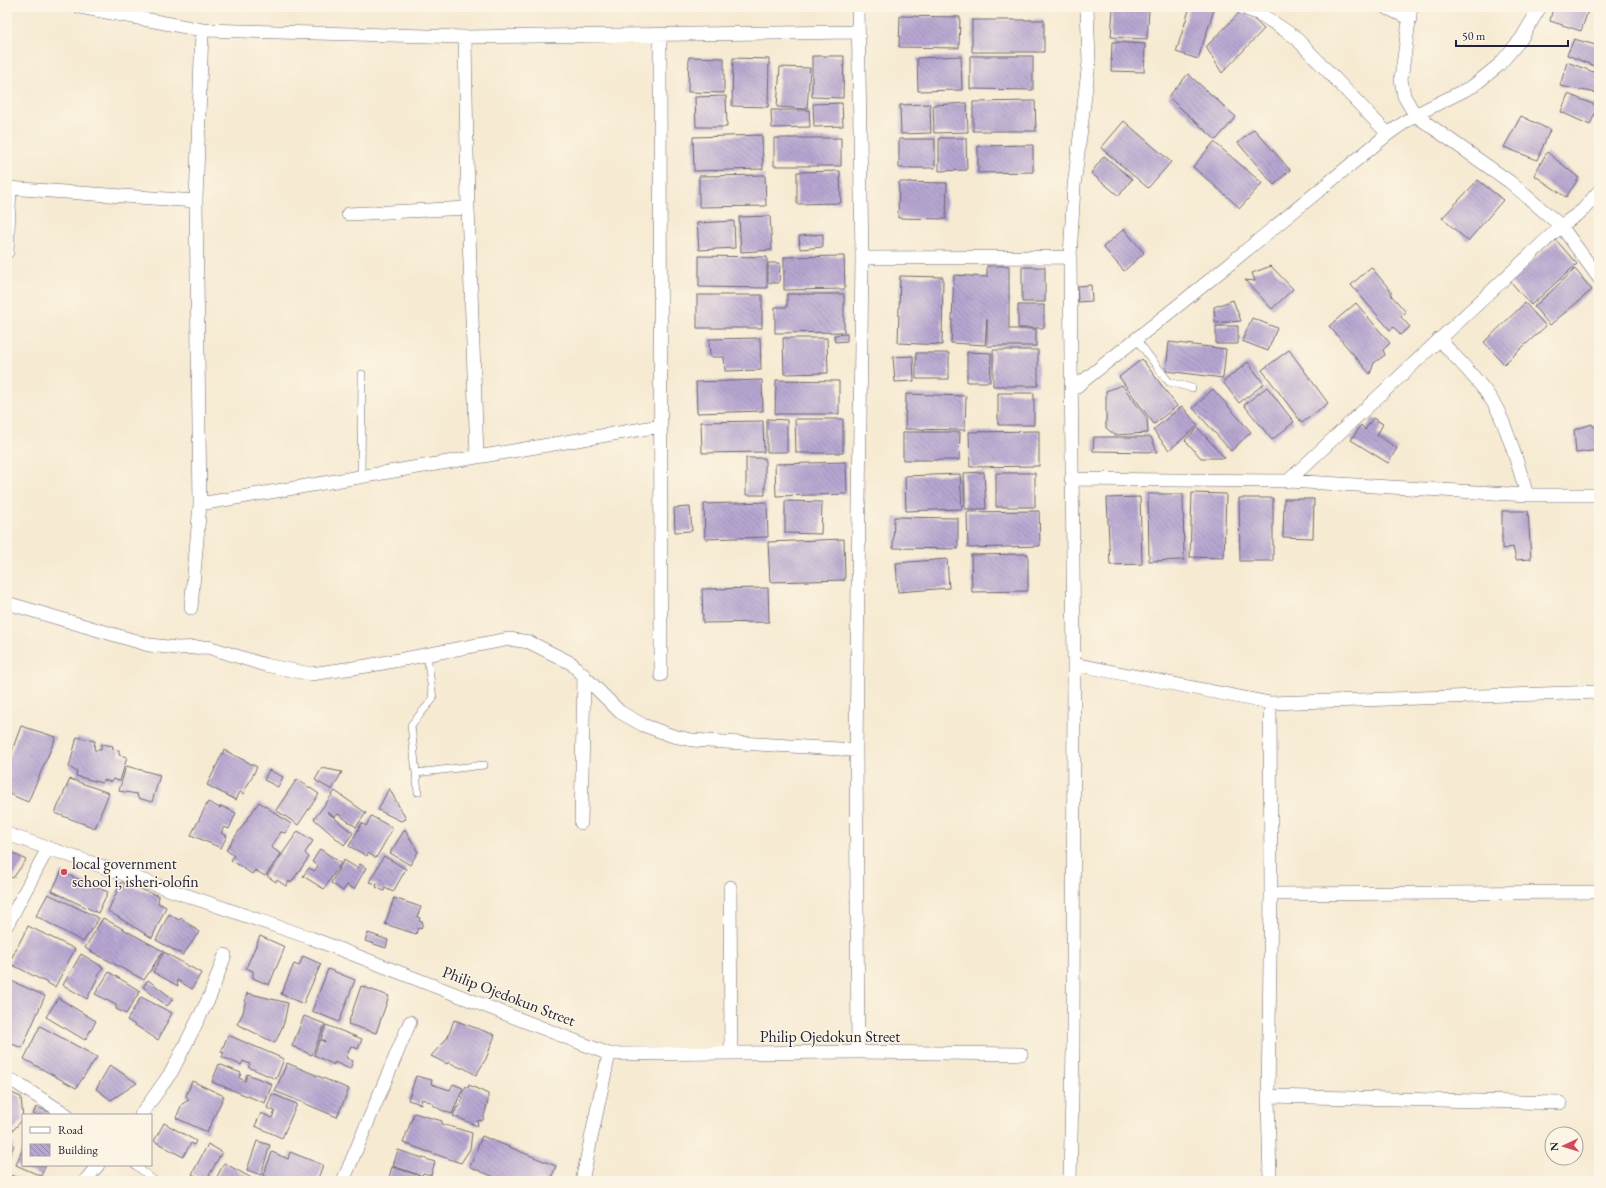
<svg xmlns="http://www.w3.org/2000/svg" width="1606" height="1188" font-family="'EB Garamond',serif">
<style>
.building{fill:url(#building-back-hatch)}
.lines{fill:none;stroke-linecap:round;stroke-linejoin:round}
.service-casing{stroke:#6c6870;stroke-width:8}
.minor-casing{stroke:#6c6870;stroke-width:14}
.service{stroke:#fff;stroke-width:7}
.minor{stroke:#fff;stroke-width:13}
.poi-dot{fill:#d1495b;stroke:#fcf5e5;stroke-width:1.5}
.labels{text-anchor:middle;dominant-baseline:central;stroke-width:3;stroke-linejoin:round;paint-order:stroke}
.poi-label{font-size:16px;fill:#22223b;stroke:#fcf5e5;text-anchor:start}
.street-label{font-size:16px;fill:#22223b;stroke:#fcf5e5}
</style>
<defs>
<pattern id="building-back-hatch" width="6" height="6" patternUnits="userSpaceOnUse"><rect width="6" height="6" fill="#b6a6d1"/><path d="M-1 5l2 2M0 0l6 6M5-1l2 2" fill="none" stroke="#9487ab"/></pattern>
</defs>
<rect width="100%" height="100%" fill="#fcf5e5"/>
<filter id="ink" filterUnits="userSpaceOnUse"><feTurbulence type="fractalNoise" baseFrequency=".025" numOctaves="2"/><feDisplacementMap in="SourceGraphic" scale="8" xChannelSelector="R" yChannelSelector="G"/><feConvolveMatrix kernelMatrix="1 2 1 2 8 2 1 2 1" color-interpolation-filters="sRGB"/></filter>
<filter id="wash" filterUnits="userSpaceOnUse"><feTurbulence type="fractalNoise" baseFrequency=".012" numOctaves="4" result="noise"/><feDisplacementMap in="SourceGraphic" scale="16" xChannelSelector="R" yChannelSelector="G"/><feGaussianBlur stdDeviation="0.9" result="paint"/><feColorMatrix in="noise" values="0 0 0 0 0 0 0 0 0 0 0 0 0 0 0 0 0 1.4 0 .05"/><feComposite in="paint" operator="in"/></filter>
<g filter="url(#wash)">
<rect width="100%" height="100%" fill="#f6ead2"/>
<g id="blocks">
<path class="building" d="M942,7H963V10H942Z
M963,7H978V10H963Z
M982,7H1049V8L982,9Z
M1190,7H1215L1198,59L1176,52Z
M1553,7H1578L1588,11L1581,31L1550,21Z
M1113,8L1149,10L1147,39L1111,37Z
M1243,9L1264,29L1222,73L1206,47Z
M900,16L960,17L959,48L899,47Z
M972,20H1044V52H972Z
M1574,39L1599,46V68L1567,55Z
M1112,42L1145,44L1144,72L1111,71Z
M812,56H844L843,98L812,97Z
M961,56L962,90L918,91L917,58Z
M970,56H1033V90L970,89Z
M689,57L724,58V93L688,92Z
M733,58L769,59L768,107L732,106Z
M1567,62L1599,74V87L1597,93L1560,86Z
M780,67L810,68L807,109L777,107Z
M1188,74L1236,117L1216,140L1168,97Z
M1568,94L1598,106L1590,125L1561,112Z
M726,96L727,127H696L695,97Z
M1035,101L1036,131H973V102Z
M842,103L843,126L814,127L813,104Z
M967,103L968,132L934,133L933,105Z
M930,104L931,133L901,134L900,105Z
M771,110H809L810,127L772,128Z
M1521,116L1550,130L1537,160L1504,147Z
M1124,121L1171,162L1148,188L1101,148Z
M1254,129L1290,170L1274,185L1238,143Z
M762,135L763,169L694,171L693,137Z
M774,138H841V166H774Z
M939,138H966L967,170L939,171Z
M899,139H935V168H899Z
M1214,142L1262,183L1240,208L1193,167Z
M1033,145V172L978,173V146Z
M1547,152L1579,178L1566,197L1534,175Z
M1104,156L1132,179L1119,196L1091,173Z
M840,171L841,203L797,204V172Z
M765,175L766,206L699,207V176Z
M1478,180L1503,200L1468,241L1442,218Z
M899,182L947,183L946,219L898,218Z
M770,216L772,250L741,252L739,217Z
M734,221L735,248L699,250L697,223Z
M1124,229L1144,253L1124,271L1103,247Z
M823,234V247L800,249L799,236Z
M1556,240L1577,264L1531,305L1510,281Z
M699,256L767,257V288L699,287Z
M844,256L845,289L784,290V257Z
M768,263H780L779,283H768Z
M987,266H1009V329H1036V346H987V319L985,345L951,343L954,275L987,277Z
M1271,266L1293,289L1272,309L1245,280L1255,281L1252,273Z
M1022,267H1045V302H1022Z
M1371,267L1391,291V295L1406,312L1401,317L1410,327L1400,335L1394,327L1390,330L1351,285Z
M1575,269L1592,290L1550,325L1534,307Z
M900,276L943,277L942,345L898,343Z
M1091,285L1092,301L1078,302L1077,286Z
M787,294H844V332L775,333V307H787Z
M697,295H762V328H697Z
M1233,300L1241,321L1215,323L1214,307Z
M1356,303L1390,343L1383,350L1385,355L1374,363L1370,374L1329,326Z
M1525,303L1546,326L1504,364L1484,342Z
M1018,305H1044V328H1018Z
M1252,318L1277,328L1268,351L1242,341Z
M1216,326H1238V344H1216Z
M847,334V341L835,342L834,335Z
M760,338L761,370L725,371L724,357H710L709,339Z
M783,338H827L828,373L784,374Z
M1169,342L1226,349L1223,378L1166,371Z
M993,350H1038V386H993Z
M1289,350L1328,403L1302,423L1262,370Z
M967,352L991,353L990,382H967Z
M916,353H949V379H916Z
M913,356L914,381L895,382L893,357Z
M1142,359L1177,406L1154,424L1119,377Z
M1248,362L1264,384L1239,403L1223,382Z
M762,380L763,411L697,413L696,382Z
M776,380L839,381V414H775Z
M1122,385L1147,418L1148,433L1115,435L1106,428V391Z
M1267,387L1294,422L1272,440L1244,405Z
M1213,389L1251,432L1231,451L1193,408Z
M998,393H1034V425H998Z
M906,394L966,396L965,430L905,429Z
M1182,406L1198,426L1169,450L1153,430Z
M1373,418L1383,424L1377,435L1397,448L1388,463L1351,440L1361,425L1365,430Z
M767,419L787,420V452H767Z
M795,419H843V453H796Z
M763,421L764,452L702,453L701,422Z
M1592,424L1594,427L1599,425V450L1576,453L1574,430Z
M1198,428L1225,458H1201L1185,440Z
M1039,431V466L970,467L969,432Z
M903,432H960L959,460H903Z
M1094,437H1151L1157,452L1093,451Z
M746,458H765V495H746Z
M846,462L847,494L776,496L775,464Z
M984,472L986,509H965L964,473Z
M996,473H1035V507H996Z
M960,474L962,509L906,511L905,476Z
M1192,493L1226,494L1224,558L1190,557Z
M1148,494H1183L1184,560L1149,561Z
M1140,497L1142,564L1110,565L1107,498Z
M1239,498H1273V561H1240Z
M1284,499H1314L1313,538L1283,537Z
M785,501L822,502L821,534L785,533Z
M767,502L768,537L705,539L704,504Z
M690,507L692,531L675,532L674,508Z
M1039,511L1040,546L968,548L967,512Z
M1502,511H1528L1531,559L1516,560L1513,547L1502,549Z
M894,517L958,518V549L893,548Z
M844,539L845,580L770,582L768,542Z
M1028,554V591L972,592L971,555Z
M947,559L949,588L898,592L896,563Z
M768,588L769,622L703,623L702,589Z
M21,726L56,737L28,802L7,793V764Z
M77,737L95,741L94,750H101V744L113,746L112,749L119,750V755L127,757L120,781L113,779L111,782L104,780L102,783L76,776L77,772L69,767Z
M224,750L257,767L243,794L240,792L236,800L207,785Z
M126,766L160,775L152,802L138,798L137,794L119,791Z
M322,768L342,772L332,790L315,780Z
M269,770L283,777L278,787L264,780Z
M70,779L109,793L95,828L55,813Z
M297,779L319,794L298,825L276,810Z
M389,788L406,819L401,821L378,810Z
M335,791L366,813L356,827L338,814L335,817L327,812L353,833L344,845L314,819Z
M208,802L220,808L221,806L236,813L229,829L224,827L221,833L227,836L221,848L191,835Z
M259,802L291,824L285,833L281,832L271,847L281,854L265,876L255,870L252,874L231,860L234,856L226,850Z
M371,816L393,828L376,858L368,853L367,856L349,846L362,823L366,826Z
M405,829L418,852L410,865L390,853Z
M298,831L313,841L305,853L309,857L291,883L289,881L286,886L277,880L276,882L267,876Z
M320,849L341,863L324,889L303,876L309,868L314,871L318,866L312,862Z
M7,850L26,860L13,878L7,875Z
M384,856L406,869L393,892L385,888L384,891L376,887L377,884L369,882Z
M344,860L357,868L360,864L366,868L354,889L347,885L343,891L331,883Z
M61,872L108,892L98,913L52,891Z
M121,882L159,896L158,903L166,907L152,938L108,911Z
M48,894L99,918L83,942L36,916Z
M394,898L421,907L417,917L420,918L419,921L423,922L421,929L418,928L416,934L385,924Z
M169,914L179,920L181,918L199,932L183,955L156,940Z
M103,918L163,951L144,980L85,948Z
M28,926L75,949L55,987L9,963Z
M368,933L388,940L386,948L365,941Z
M260,936L285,947L269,985L253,978V971L246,968Z
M164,952L201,973L192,989L177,980L178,986L153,972Z
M81,954L103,967L87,999L63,985Z
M303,956L321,964L303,1004L281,994L294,964L299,966Z
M328,969L355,980L339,1022L312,1011Z
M109,972L140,991L126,1014L116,1009V1005L95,994Z
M7,979L45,996L22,1048L7,1042Z
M148,980L173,999L167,1006L143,987Z
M361,986L389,996L376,1033L348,1024Z
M247,993L288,1003L284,1023L275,1043L237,1024L243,1013Z
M141,997L172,1013L158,1040L127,1020Z
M58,998L96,1021L85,1040L46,1017Z
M304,1016L325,1024L312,1055L292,1046Z
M454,1020L495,1035L486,1059L476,1075L464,1068H461L448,1062L447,1064L431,1056L448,1037Z
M326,1025L362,1039L358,1049L351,1046L346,1058L353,1061L350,1069L334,1062V1065L314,1055L320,1040L325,1042V1041L321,1039Z
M40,1026L97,1057L76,1088L24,1059Z
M228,1035L284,1059L276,1079L248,1067L250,1064L243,1061L241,1065L222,1057L224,1053L221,1052Z
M287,1063L349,1089L337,1117L275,1091Z
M219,1064L241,1073L239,1078L245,1081L247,1074L272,1084L265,1103L212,1082Z
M110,1065L137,1083L111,1100L96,1089Z
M416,1076L432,1080L431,1084L450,1090L453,1084L463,1088L452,1114L441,1110L433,1105V1103L422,1099L421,1104L408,1100Z
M192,1081L224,1096L207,1132L176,1118L182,1104L189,1100L186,1096Z
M469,1085L488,1094V1101L483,1120L477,1121L478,1126L453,1116L457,1107H459L463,1098L461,1096L466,1086L468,1088Z
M7,1091L21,1097L23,1119L7,1137Z
M272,1094L297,1104L282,1138L255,1126L261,1113L272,1118L275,1111L267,1108Z
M36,1107L58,1115H33Z
M414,1113L442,1121V1124L472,1133L470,1149L461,1163L403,1143Z
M164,1123L196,1141L194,1145L191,1143L183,1157L154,1141Z
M482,1136L556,1166L550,1181H504L470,1167Z
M257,1141L270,1145L261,1175L247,1170Z
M7,1142L14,1145L7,1163Z
M208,1144L222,1152L206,1181L192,1174Z
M23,1148V1165H46L41,1176L16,1165Z
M398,1150L435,1162L431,1175L423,1173L422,1176L393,1166Z
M272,1152L288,1159L290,1152L323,1165L317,1181H274L263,1176Z
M224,1163L257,1181H215Z
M392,1167L422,1176L421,1181H388Z
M7,1174L27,1181H7Z"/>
</g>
</g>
<g filter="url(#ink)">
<use href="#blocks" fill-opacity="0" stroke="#6c6870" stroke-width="1"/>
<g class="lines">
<g class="service-casing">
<path id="service" d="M1136,339L1169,382L1192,388
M361,477L362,374
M416,773L484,765
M418,792L411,725L433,699L427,655
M135,1165L155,1181"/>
</g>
<g class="minor-casing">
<path id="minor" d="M80,7L202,30L465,37L857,32
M858,7L862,258L856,750L858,1052
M1241,7L1262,15L1295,37L1388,134
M1385,7L1410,19
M1411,7L1401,79L1404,96L1415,115L1510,182L1561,226L1599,278
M660,35L661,675
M465,37L468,208L477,456
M7,188L196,201
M348,214L468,208
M7,252L10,188
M862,258L1070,257
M1439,339C1458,360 1488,389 1499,413C1511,439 1519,468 1527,495
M1072,390L1205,284L1388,134L1415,115L1473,86L1499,65L1521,39L1540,7
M1071,479L1288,481L1527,495H1599
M1288,481L1561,226L1583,210L1599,191
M200,504L660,426
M7,603L149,645L177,648L208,647L265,665L311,674L367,666L509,639L529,642L571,663L620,712L643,725L673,736L692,740L856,750
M191,608L200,504L196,201L202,30
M1074,664L1270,703L1599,692
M1270,703L1271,894L1268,1096L1270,1181
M581,823L584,675
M7,834L311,938L609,1054L858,1052L1021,1054
M730,887L731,1053
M1271,894L1599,892
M7,925L48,848
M13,1081L67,1115
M1268,1096L1560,1103
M141,1115L172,1071L210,996L225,955
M85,1181L98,1165
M343,1181L410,1022
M582,1181L609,1054
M1070,1181L1073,1050L1074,664L1070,257L1074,186L1089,62L1087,7"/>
</g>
<use href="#service" class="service"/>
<use href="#minor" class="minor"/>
</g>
</g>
<circle class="poi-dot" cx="64" cy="872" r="4"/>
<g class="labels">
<g class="poi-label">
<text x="72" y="863">local government<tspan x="72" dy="18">school i, isheri-olofin</tspan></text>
</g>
<g class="street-label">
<text transform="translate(509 996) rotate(21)">Philip Ojedokun Street</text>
<text x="830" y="1036">Philip Ojedokun Street</text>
</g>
</g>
<rect width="1606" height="1188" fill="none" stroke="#fcf5e5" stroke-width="24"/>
<rect x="22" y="1114" width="130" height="52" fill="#fcf5e5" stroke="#a5a1a1"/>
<rect x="30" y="1127" width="20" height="6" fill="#ffffff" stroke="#a5a1a1"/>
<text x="58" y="1134" font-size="12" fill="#22223b">Road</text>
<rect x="30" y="1144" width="20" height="12" fill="url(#building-back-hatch)" stroke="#a5a1a1"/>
<text x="58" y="1154" font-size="12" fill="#22223b">Building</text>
<g transform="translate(1564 1146) rotate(266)"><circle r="19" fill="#fcf5e5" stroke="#a5a1a1"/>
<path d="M0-3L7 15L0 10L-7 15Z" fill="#d1495b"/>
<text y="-6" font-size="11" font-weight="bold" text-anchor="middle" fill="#22223b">N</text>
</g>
<path d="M1456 40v6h112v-6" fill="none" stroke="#22223b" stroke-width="2"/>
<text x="1462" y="40" font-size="12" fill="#22223b" stroke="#fcf5e5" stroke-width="3" paint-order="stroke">50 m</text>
</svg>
